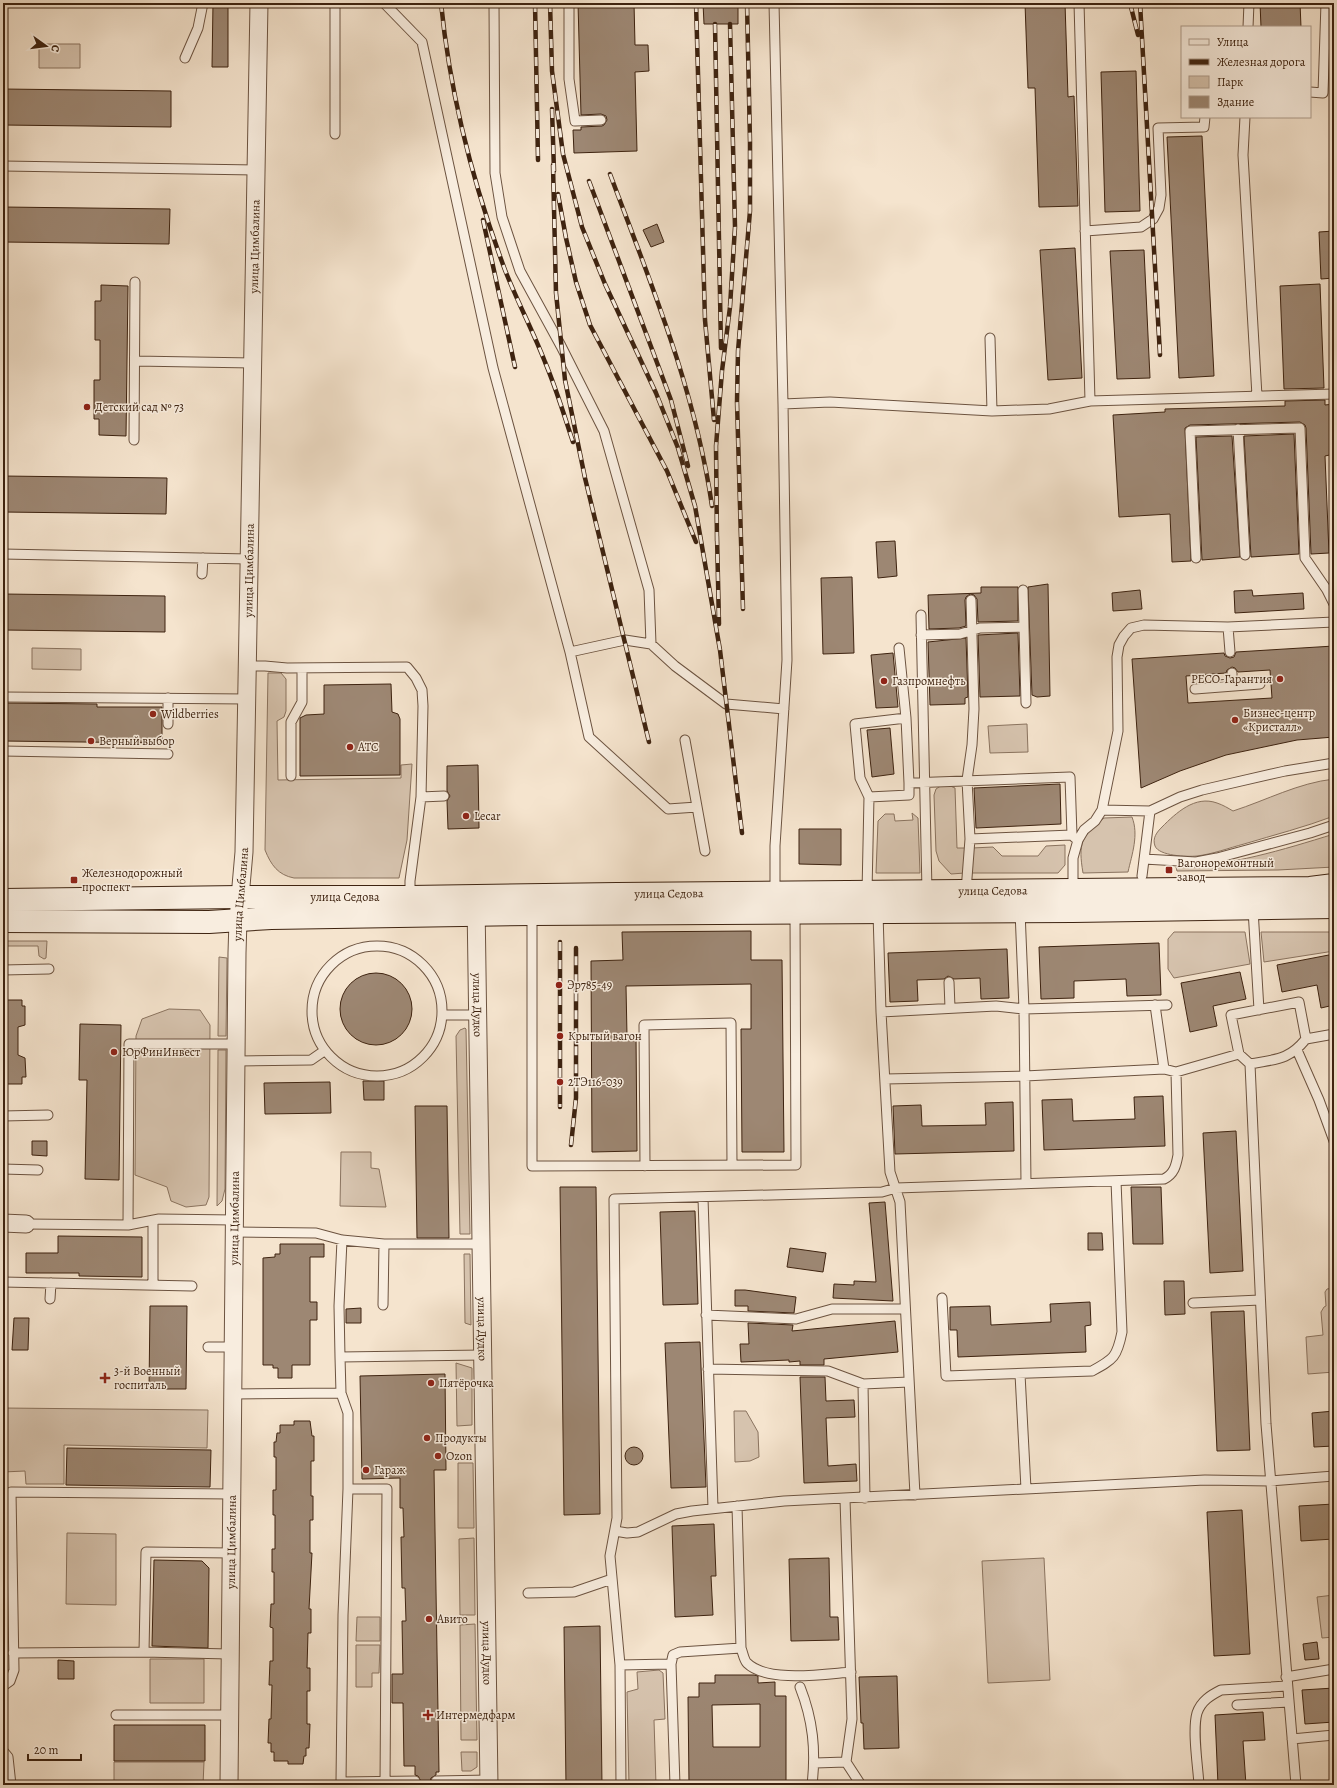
<svg xmlns="http://www.w3.org/2000/svg" width="1337" height="1788" font-family="Alegreya,serif">
<style>
.green{fill:#d6c3ae;stroke:#8a735f}
.building{fill:#9d8773;stroke:#3e2310;fill-rule:evenodd}
.lines{fill:none;stroke-linecap:round;stroke-linejoin:round}
.service-casing{stroke:#6c5340;stroke-width:11}
.minor-casing{stroke:#6c5340;stroke-width:19}
.secondary-casing{stroke:#3e2310;stroke-width:24}
.service{stroke:#f8eddf;stroke-width:9}
.minor{stroke:#f8eddf;stroke-width:17}
.secondary{stroke:#f8eddf;stroke-width:22}
.rail-casing{stroke:#3e2310;stroke-width:4.5}
.rail{stroke:#f8eddf;stroke-width:3;stroke-dasharray:9;stroke-linecap:butt}
.poi-dot{fill:#8f2418;stroke:#f8eddf;stroke-width:1.5}
.labels{text-anchor:middle;dominant-baseline:central;stroke-width:3;stroke-linejoin:round;paint-order:stroke}
.street-label{font-size:12px;fill:#3e2310;stroke:#f8eddf}
.poi-label{font-size:12px;fill:#3e2310;stroke:#f8eddf;text-anchor:start}
</style>
<rect width="100%" height="100%" fill="#f5e4ce"/>
<filter id="stains"><feTurbulence type="fractalNoise" baseFrequency=".005" numOctaves="4"/><feColorMatrix values="0 0 0 0 .2 0 0 0 0 .09 0 0 0 0 .02 0 0 0 .5 -.17"/></filter>
<radialGradient id="worn" r=".72"><stop offset=".6" stop-color="#630" stop-opacity="0"/><stop offset="1" stop-color="#630" stop-opacity=".3"/></radialGradient>
<path class="green" d="M39,44H80V68H39Z
M32,648L81,649V670L32,669Z
M268,673H281L286,679V711L284,717L277,721L278,780L401,778V765L412,764L407,840L399,878H294C278,875 271,865 265,850Z
M1027,724L1028,752L990,753L988,726Z
M1334,779V816C1305,827 1274,835 1244,844C1229,848 1213,854 1197,856C1187,857 1159,856 1155,846C1152,838 1157,832 1162,827C1176,813 1195,795 1217,803C1223,805 1228,808 1233,811C1267,800 1298,783 1334,779Z
M942,785H948L955,788L957,848H967L965,873L951,874L939,861L936,851L934,795L936,789Z
M912,813L918,818L920,873H876L878,821L885,814H894L895,821L913,820Z
M1132,817C1139,835 1132,854 1128,872L1083,873C1078,843 1081,837 1104,818Z
M1334,834V867L1278,870L1177,871L1176,867C1231,866 1282,850 1334,834Z
M1065,845V865L1058,873H970L972,848L993,847L1002,856H1038L1046,846Z
M1174,932H1245L1250,964L1174,978L1168,969V939Z
M1261,932H1334V951L1264,962Z
M3,941H47L46,958L44,959L39,956L38,946H3Z
M219,957L227,958L226,1036H218Z
M169,1009L200,1010L210,1025L209,1197L206,1205L186,1207L171,1201L167,1187L135,1175L136,1036L142,1019Z
M465,1028L466,1029L470,1234H460L456,1036L460,1030Z
M218,1050H226L225,1189L222,1201L217,1206Z
M341,1152H371V1168L379,1169L386,1207L340,1206Z
M464,1254H470L471,1325L465,1323Z
M1334,1288V1372L1308,1374L1306,1337L1323,1335L1321,1312L1324,1307L1326,1306L1325,1292L1327,1289Z
M456,1363L472,1368V1425L457,1426Z
M3,1408L208,1410L207,1448L64,1445V1484H26L25,1471L3,1472Z
M734,1411H746L758,1432L759,1457L750,1461L735,1462Z
M458,1463H473L474,1528H458Z
M67,1533L116,1534V1605L66,1604Z
M474,1538L475,1615H460L459,1539Z
M1044,1558L1050,1680L988,1683L982,1561Z
M1334,1595V1637L1322,1638L1317,1597Z
M357,1617H380V1641H356Z
M475,1624L477,1740H461L460,1625Z
M356,1645H380L379,1673H372V1687H356Z
M150,1659H204V1703H150Z
M659,1670L663,1673L665,1719L654,1720L656,1785H629L627,1692L638,1689L637,1672Z
M461,1752H477V1767L471,1771H462Z
M114,1762H204L203,1785H114Z"/>
<path class="building" d="M213,3H228V67H212Z
M578,3H634L635,45H648L649,71L635,72L637,151L574,153L573,130H581V127L602,126L604,125L607,120L606,116L601,114L581,115Z
M703,3H738V24H704Z
M1025,3H1065L1068,97L1074,96L1078,206L1039,207L1035,88H1028Z
M1260,3H1300L1301,27H1261Z
M1136,71L1140,211L1105,212L1101,72Z
M3,89L171,91V127L3,125Z
M1202,136L1214,376L1179,378L1167,137Z
M3,207L170,209L169,244L3,242Z
M657,224L664,242L651,247L643,230Z
M1334,231V278L1321,279L1319,232Z
M1075,248L1082,378L1048,380L1040,250Z
M1144,250L1150,378L1117,379L1110,251Z
M1320,284L1324,388L1284,389L1280,286Z
M101,285L128,286L126,436L99,435V419H94V380H100V340H95V301H101Z
M1325,400V405L1334,404V454L1325,456L1329,553L1311,554L1306,428L1305,425L1300,422L1190,425L1185,428L1191,561L1172,562L1170,514L1119,517L1113,415L1165,412V409L1285,406V401Z
M1294,434L1299,554L1251,557L1244,436Z
M1232,436L1240,557L1202,560L1196,437Z
M3,476L167,478L166,514L3,512Z
M895,541L897,576L878,578L876,542Z
M852,577L854,653L823,654L821,578Z
M1048,584L1050,696L1037,697L1032,695L1028,587Z
M981,587H1018V621L978,622L977,599L974,595L970,594L966,597L965,600L966,626L959,628L929,629L928,595L981,593Z
M1140,590L1142,609L1113,611L1112,593Z
M1252,590L1253,596L1303,593L1304,609L1235,613L1234,591Z
M3,594L165,596V632L3,630Z
M1018,633L1020,696L980,697L978,635Z
M966,638L968,697L965,698V704L930,705L928,642Z
M1334,646V737L1297,740L1226,755L1180,771L1141,788L1132,659L1224,653L1225,656L1230,658L1234,657L1236,652ZM1232,667L1235,668L1238,672L1270,670L1272,698L1188,703L1186,676L1226,673L1227,670Z
M893,653L898,707L876,708L871,655Z
M391,684L392,712L398,714L400,719V775L300,776V718L306,715L324,714V685Z
M3,703L97,704V707H162V743L3,741Z
M890,728L894,774L872,777L867,730Z
M478,765L479,828L448,829L447,801L450,796L447,791V766Z
M1060,784L1061,824L976,828L974,788Z
M799,829H841V865L799,864Z
M751,931V960H782L784,1152H742L741,1029H751V984L626,986L627,1036H636L637,1151L592,1152L591,961L623,960L622,932Z
M1159,943L1161,995L1127,996L1126,979L1074,981V998L1041,999L1039,947Z
M1007,949L1009,998L981,999L980,978L954,979L948,976L944,979L917,980L918,1001L890,1002L888,953Z
M1334,954V1005L1321,1008L1317,985L1282,992L1277,965Z
M1240,972L1246,999L1213,1006L1217,1026L1190,1032L1181,983Z
M340 1009a36 36 0 1 1 72 0a36 36 0 1 1-72 0Z
M3,1000H22V1006H25V1025L18,1027V1055L25,1058L26,1077H22V1084H4Z
M80,1024L121,1025L119,1180L85,1179L87,1080H79Z
M363,1081H384V1100H364Z
M330,1082L331,1113L265,1114L264,1083Z
M1163,1096L1165,1146L1044,1150L1042,1100L1072,1099L1073,1121L1135,1119L1134,1097Z
M1013,1102L1014,1151L895,1154L893,1106L921,1105L922,1126L986,1125L985,1103Z
M415,1106H447L449,1238H417Z
M1236,1131L1243,1271L1210,1273L1203,1133Z
M32,1141H47V1156L32,1155Z
M560,1187H596L600,1514L564,1515Z
M1131,1187H1161L1163,1244H1133Z
M885,1202L893,1301L833,1298L834,1284L854,1285V1281L876,1282L869,1203Z
M695,1211L698,1304L663,1305L660,1212Z
M1088,1233H1102L1103,1250H1088Z
M58,1236L142,1237V1277L79,1276V1273H26V1253H58Z
M280,1244H324V1257H310V1302H317V1320H310V1365H292V1378H278V1368H273V1365H263V1258L275,1257V1254H280Z
M790,1248L826,1253L823,1272L787,1267Z
M1164,1281H1184L1185,1314L1165,1315Z
M735,1290H745L796,1297L794,1313L748,1311V1306H735Z
M1090,1302L1091,1325L1085,1326L1086,1352L958,1357L957,1330H950V1307L990,1306L991,1325L1051,1322L1050,1304Z
M150,1306H187L186,1389H149Z
M361,1308V1323H346V1309Z
M1244,1311L1250,1450L1217,1451L1211,1312Z
M14,1318H29L28,1350H12Z
M895,1321L898,1352L824,1359V1365H800V1361L789,1362V1360L741,1362L740,1344H749L748,1323L793,1325L792,1331Z
M700,1342L706,1487L671,1488L665,1343Z
M445,1374L446,1470H434L439,1772H436V1775L431,1778L430,1782L432,1785H419L421,1781L418,1776L415,1775V1766H404L403,1703H392V1674H403L402,1621H406L405,1588H402L401,1537H404L403,1508H400V1478L362,1479L360,1376Z
M800,1377H825L826,1401L854,1400L855,1417L826,1418L828,1466L856,1464L857,1481L804,1483Z
M1334,1411V1446L1314,1447L1312,1413Z
M294,1421H310L312,1436H314V1461H311V1496H313V1520H310V1553H312L309,1609H311V1633H308L307,1668H310V1691H307V1724H310L309,1748H306V1756H304L303,1764H288V1761H274V1752H271V1743H268L269,1719H271L272,1685H269L270,1661H273V1628L270,1627L271,1604H274V1572H272V1549H275V1515H273V1490H276V1457H274V1442H276L277,1433H280V1425H294Z
M625 1456a9 9 0 1 1 18 0a9 9 0 1 1-18 0Z
M67,1448L211,1450L210,1487L66,1485Z
M1334,1504V1539L1301,1541L1299,1506Z
M1242,1510L1250,1654L1214,1656L1207,1512Z
M714,1524L716,1576H711L713,1615L675,1617L672,1526Z
M829,1558L830,1617H838L839,1640L791,1641L789,1559Z
M154,1560L202,1561L209,1568L208,1648L152,1646Z
M600,1626L602,1785H566L564,1627Z
M1317,1642L1319,1659L1305,1660L1303,1644Z
M58,1660L74,1661V1679H58Z
M715,1675H754L758,1676V1683L775,1682V1696H786V1783H779V1785H695V1783H689L688,1697H699V1683H715ZM760,1704V1747H713L712,1705Z
M897,1676L899,1748L864,1749L863,1723H861L859,1677Z
M1334,1688V1722L1305,1724L1302,1690Z
M1263,1712L1265,1740L1243,1741L1246,1785H1218L1215,1715Z
M114,1725H205V1761H114Z"/>
<g class="lines">
<g class="service-casing">
<path id="service" d="M384,3L422,42L493,368L570,652L589,737L668,809L697,807
M494,3L495,173L502,217L520,271L561,346L604,431L649,590L651,644
M569,3V79L575,121L601,120
M774,3L783,404L787,660L775,846V893
M1079,3L1090,401
M1248,27L1249,3
M185,58L198,28L203,3
M1310,92L1323,93L1326,3
M1245,117L1243,155L1257,396
M335,134V3
M3,166L256,170
M1085,231L1141,227L1153,219L1159,208L1161,195L1158,128L1204,127L1205,117
M990,338L992,411
M135,361L253,363
M783,404L830,402L992,411L1049,409L1090,401L1334,394
M1238,429L1245,555
M134,440L135,282
M3,554L249,559
M1196,558L1190,431L1300,428L1305,558L1327,590L1334,604
M202,574L203,558
M1023,590L1026,703
M921,615L927,891
M1228,627L1230,652
M921,635L960,634L980,628L1024,627
M899,648L906,718L909,783L1070,777L1072,835
M570,652L625,640L651,644L675,666L726,704L784,709
M247,666H265L287,668L407,667L416,678L422,690L423,706L421,797L410,881V897
M1232,673V686
M1195,689L1260,684
M3,697L247,699
M168,724V698
M685,740L705,851
M3,751L168,754
M291,776V722L302,702V668
M421,797L444,796
M869,797L909,795V783
M1102,810L1118,731L1117,657L1119,645L1124,636L1131,628L1144,625L1228,627L1334,622
M970,839L1072,835L1075,838
M1144,859L1196,862L1217,858L1310,833L1334,825
M1142,876L1150,811
M1073,890V858L1078,840L1084,830L1095,821L1102,810L1150,811L1180,797L1202,790L1285,771L1334,763
M966,891L970,839L967,780L972,745L974,709L971,600
M867,892L869,797L860,778L855,724L906,718
M1253,909L1259,1010
M1020,911L1024,1009L1026,1183
M878,913L881,1012L890,1172L900,1202L915,1495
M532,914V1166L796,1165L795,913
M312 1011a65 65 0 1 1 130 0a65 65 0 1 1-130 0Z
M3,970L49,969
M949,982L950,1008
M1155,1005L1164,1069
M881,1012L996,1006L1024,1009L1167,1005
M443,1015H478
M1297,1050L1319,1100L1334,1141
M1239,1054L1231,1015L1299,1002L1306,1039
M236,1061L311,1060L324,1051
M1250,1064L1266,1424L1296,1785
M885,1079L1025,1076L1164,1069L1176,1072L1239,1054L1250,1064C1275,1059 1288,1061 1306,1039L1334,1034
M3,1116L48,1115
M645,1166L644,1025L731,1023L732,1165
M3,1169L38,1170
M703,1198L713,1508
M26,1224L128,1225L159,1219L234,1220
M128,1225L129,1044H236
M234,1232L316,1233L342,1240L384,1244H481
M3,1282L192,1286
M153,1285V1220
M942,1298L946,1376L1092,1371C1114,1359 1117,1357 1122,1332L1116,1181
M50,1299L51,1283
M1193,1303L1260,1300
M383,1305L384,1244
M706,1315L796,1319L832,1309H905
M208,1347H233
M340,1357L339,1306L342,1240
M708,1369L828,1371L863,1384
M1020,1374L1026,1489
M233,1394L341,1393
M348,1489H387L385,1785
M865,1498L863,1384L909,1382
M845,1499L852,1719L846,1762
M737,1506L741,1648C743,1653 744,1660 747,1663C767,1683 824,1674 851,1672
M615,1531L627,1533L638,1532L676,1514L692,1511L784,1501L1205,1480L1270,1481L1334,1476
M528,1593L574,1592L612,1579
M144,1652L146,1552L231,1553
M13,1653L144,1652L229,1654
M620,1665L671,1664
M1286,1677L1334,1669
M3,1686L10,1681L14,1670L11,1492L232,1494
M800,1687C813,1720 816,1750 812,1785
M1237,1705L1289,1702
M116,1715H229
M1292,1739L1334,1735
M3,1751L8,1757L11,1785
M815,1763L846,1762L861,1785
M436,1781L489,1780
M341,1782L415,1781
M339,1785L341,1782L343,1615L348,1489V1413L341,1393L340,1357L483,1355
M621,1785L620,1665L610,1556L617,1518L614,1199L882,1192L896,1188L1164,1179C1174,1174 1176,1166 1178,1155L1176,1072
M675,1785L671,1664L673,1655L680,1652L741,1648
M1199,1785C1198,1766 1192,1731 1197,1713C1201,1701 1211,1695 1221,1690L1287,1686"/>
</g>
<g class="minor-casing">
<g id="minor">
<path id="s1" d="M476,903L489,1785"/>
<path d="M3,1223L26,1224"/>
<path id="s2" d="M229,1785L237,953L238,920L244,852L259,3"/>
</g>
</g>
<g class="secondary-casing">
<g id="secondary">
<path id="s3" d="M3,900L240,897H410L617,894L1310,888L1334,885"/>
<path d="M3,921L209,922L271,918L532,914L1073,911L1334,907"/>
</g>
</g>
<use href="#service" class="service"/>
<use href="#minor" class="minor"/>
<use href="#secondary" class="secondary"/>
<g class="rail-casing">
<path id="rail" d="M441,3C450,94 473,184 505,270C517,301 533,331 545,362C556,388 564,415 573,442
M535,3L538,160
M550,3L552,71L563,154L582,227L605,284L656,393L678,448L695,506L720,650L742,833
M696,3L705,320L714,420
M1130,3L1138,35
M1140,3L1160,355
M715,24L721,348
M552,109L554,171
M553,165L556,293L565,380L585,478L649,742
M610,174C651,284 695,389 712,506
M589,181L671,400L688,466
M558,194L566,238L576,282L590,325L667,471L696,542
M483,220L515,367
M717,536L719,624
M717,541L716,446L722,371L730,307L735,227L730,24
M743,609L737,402L738,351L750,211V142L747,3
M560,942V1107
M571,1145L576,1098V948"/>
</g>
<use href="#rail" class="rail"/>
</g>
<g class="poi-dot">
<circle cx="87" cy="407" r="4"/>
<circle cx="1280" cy="679" r="4"/>
<circle cx="884" cy="681" r="4"/>
<circle cx="153" cy="714" r="4"/>
<circle cx="1235" cy="720" r="4"/>
<circle cx="91" cy="741" r="4"/>
<circle cx="350" cy="747" r="4"/>
<circle cx="466" cy="816" r="4"/>
<rect x="1165" y="866" width="8" height="8" rx="2"/>
<rect x="70" y="876" width="8" height="8" rx="2"/>
<circle cx="559" cy="985" r="4"/>
<circle cx="560" cy="1036" r="4"/>
<circle cx="114" cy="1052" r="4"/>
<circle cx="560" cy="1082" r="4"/>
<path d="M103 1372h4v4h4v4h-4v4h-4v-4h-4v-4h4z"/>
<circle cx="431" cy="1383" r="4"/>
<circle cx="427" cy="1438" r="4"/>
<circle cx="438" cy="1456" r="4"/>
<circle cx="366" cy="1470" r="4"/>
<circle cx="429" cy="1619" r="4"/>
<path d="M426 1709h4v4h4v4h-4v4h-4v-4h-4v-4h4z"/>
</g>
<g class="labels">
<g class="street-label">
<text stroke="none"><textPath href="#s2" startOffset="1539">улица Цимбалина</textPath></text>
<text stroke="none"><textPath href="#s2" startOffset="1215">улица Цимбалина</textPath></text>
<text stroke="none"><textPath href="#s3" startOffset="990">улица Седова</textPath></text>
<text stroke="none"><textPath href="#s2" startOffset="891">улица Цимбалина</textPath></text>
<text stroke="none"><textPath href="#s3" startOffset="666">улица Седова</textPath></text>
<text stroke="none"><textPath href="#s3" startOffset="342">улица Седова</textPath></text>
<text stroke="none"><textPath href="#s1" startOffset="102">улица Дудко</textPath></text>
<text stroke="none"><textPath href="#s2" startOffset="567">улица Цимбалина</textPath></text>
<text stroke="none"><textPath href="#s1" startOffset="426">улица Дудко</textPath></text>
<text stroke="none"><textPath href="#s2" startOffset="243">улица Цимбалина</textPath></text>
<text stroke="none"><textPath href="#s1" startOffset="750">улица Дудко</textPath></text>
</g>
<g class="poi-label">
<text x="95" y="407">Детский сад № 73</text>
<text x="1272" y="679" text-anchor="end">РЕСО-Гарантия</text>
<text x="892" y="681">Газпромнефть</text>
<text x="1243" y="713">Бизнес-центр<tspan x="1243" dy="14">«Кристалл»</tspan></text>
<text x="161" y="714">Wildberries</text>
<text x="99" y="741">Верный выбор</text>
<text x="358" y="747">АТС</text>
<text x="474" y="816">Lecar</text>
<text x="1177" y="863">Вагоноремонтный<tspan x="1177" dy="14">завод</tspan></text>
<text x="82" y="873">Железнодорожный<tspan x="82" dy="14">проспект</tspan></text>
<text x="567" y="985">Эр785-49</text>
<text x="568" y="1036">Крытый вагон</text>
<text x="122" y="1052">ЮрФинИнвест</text>
<text x="568" y="1082">2ТЭ116-039</text>
<text x="114" y="1371">3-й Военный<tspan x="114" dy="14">госпиталь</tspan></text>
<text x="439" y="1383">Пятёрочка</text>
<text x="435" y="1438">Продукты</text>
<text x="446" y="1456">Ozon</text>
<text x="374" y="1470">Гараж</text>
<text x="437" y="1619">Авито</text>
<text x="436" y="1715">Интермедфарм</text>
</g>
</g>
<rect width="1337" height="1788" fill="none" stroke="#f5e4ce" stroke-width="16"/>
<rect x="4" y="4" width="1329" height="1780" fill="none" stroke="#3e2310" stroke-width="2"/>
<rect x="8" y="8" width="1321" height="1772" fill="none" stroke="#3e2310"/>
<rect x="1181" y="26" width="130" height="92" fill="#f8eddf" stroke="#ae9c8c"/>
<rect x="1189" y="39" width="20" height="6" fill="#f8eddf" stroke="#ae9c8c"/>
<text x="1217" y="46" font-size="12" fill="#3e2310">Улица</text>
<rect x="1189" y="59" width="20" height="6" fill="#3e2310" stroke="#ae9c8c"/>
<text x="1217" y="66" font-size="12" fill="#3e2310">Железная дорога</text>
<rect x="1189" y="76" width="20" height="12" fill="#d6c3ae" stroke="#ae9c8c"/>
<text x="1217" y="86" font-size="12" fill="#3e2310">Парк</text>
<rect x="1189" y="96" width="20" height="12" fill="#9d8773" stroke="#ae9c8c"/>
<text x="1217" y="106" font-size="12" fill="#3e2310">Здание</text>
<g transform="translate(46 46) rotate(104)" stroke="#f8eddf" stroke-width="3" paint-order="stroke">
<path d="M0-3L7 15L0 10L-7 15Z" fill="#3e2310"/>
<text y="-6" font-size="11" font-weight="bold" text-anchor="middle" fill="#3e2310">С</text>
</g>
<path d="M28 1754v6h53v-6" fill="none" stroke="#3e2310" stroke-width="2"/>
<text x="34" y="1754" font-size="12" fill="#3e2310" stroke="#f8eddf" stroke-width="3" paint-order="stroke">20 m</text>
<rect width="100%" height="100%" filter="url(#stains)"/>
<rect width="100%" height="100%" fill="url(#worn)"/>
</svg>
